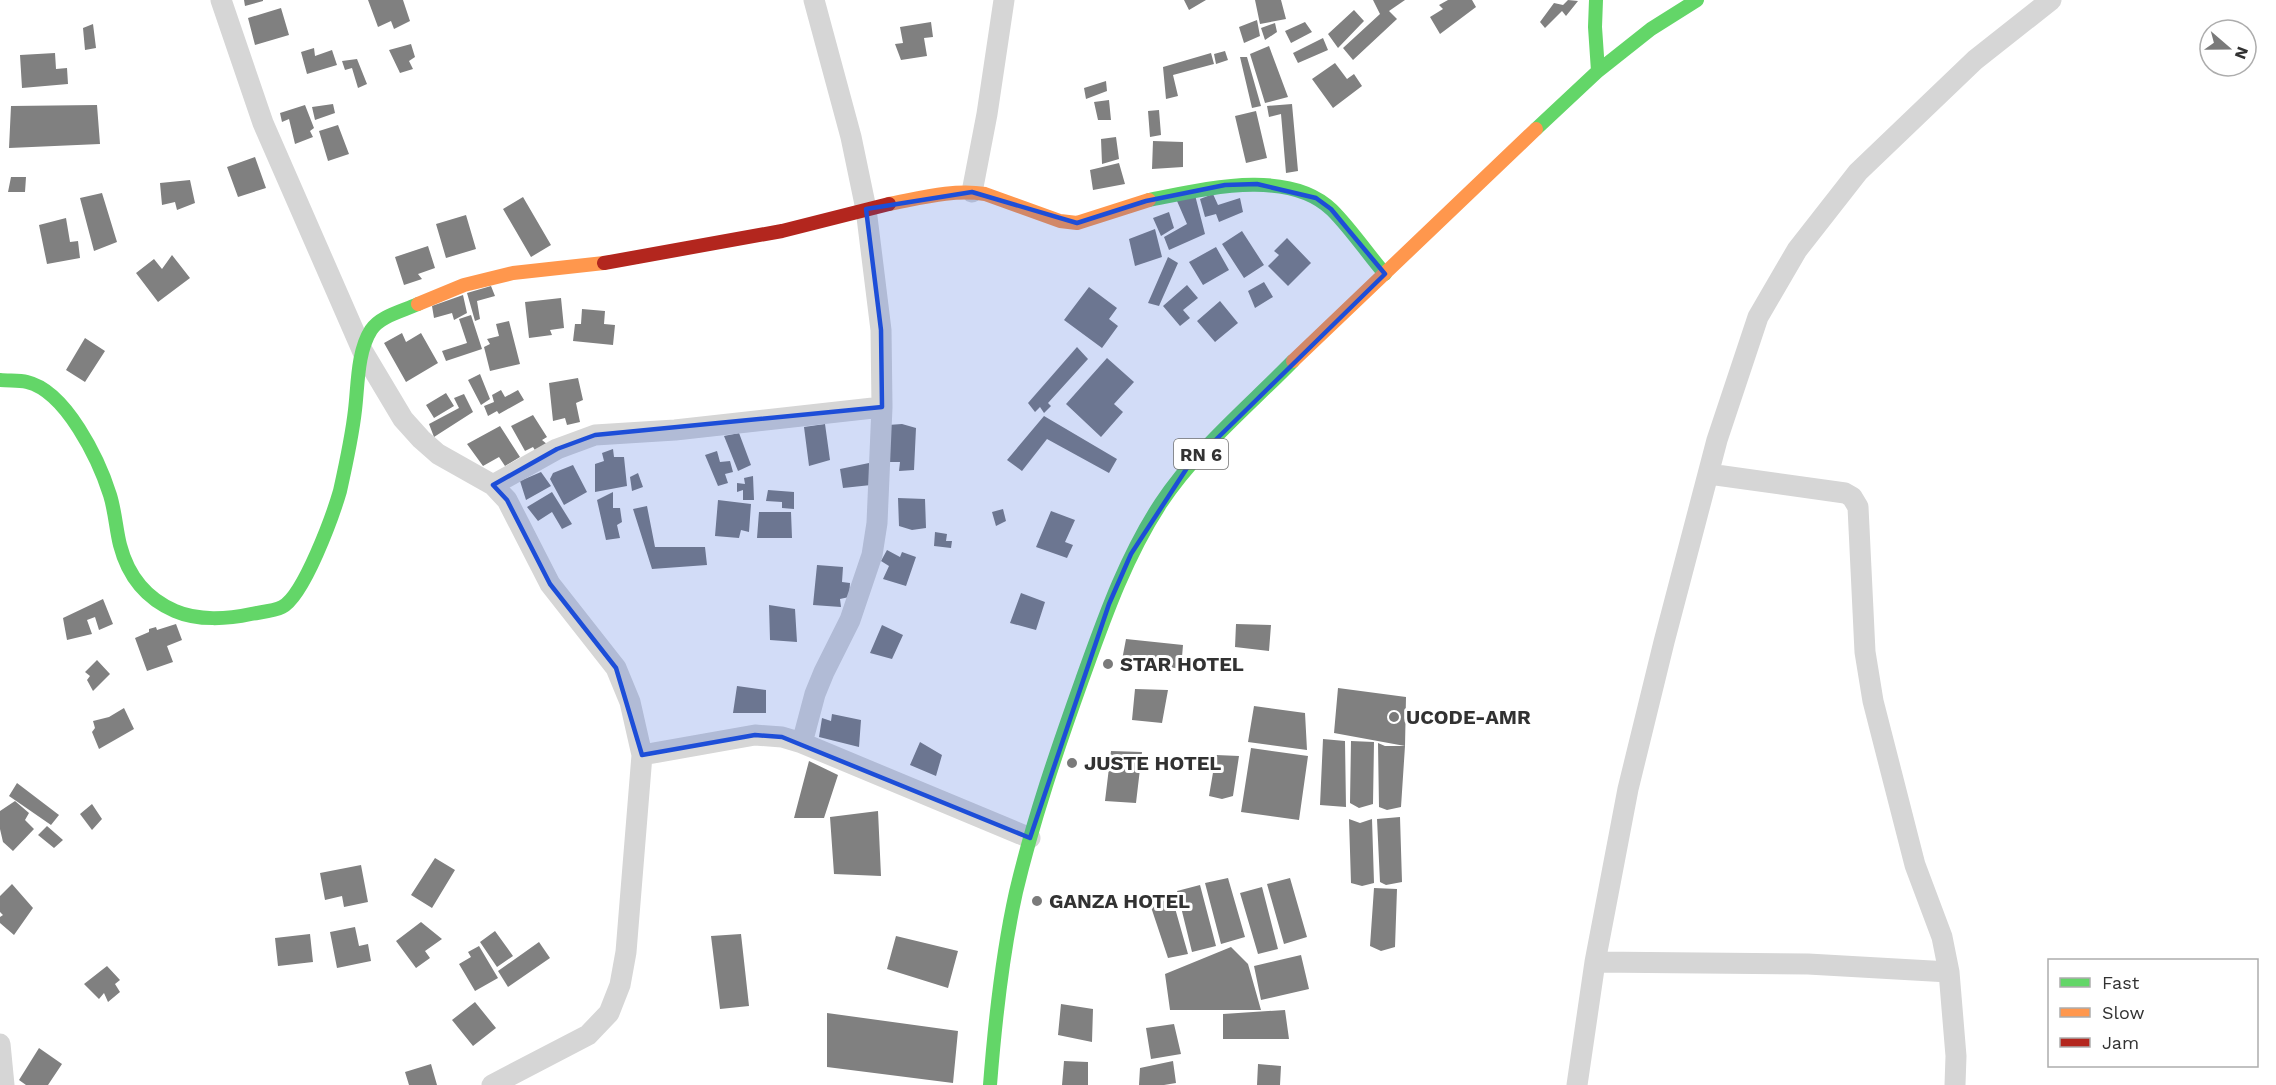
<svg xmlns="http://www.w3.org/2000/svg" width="2276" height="1085" font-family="'Work Sans',sans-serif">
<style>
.building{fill:#808080}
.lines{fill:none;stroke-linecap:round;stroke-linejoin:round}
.street{stroke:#d6d6d6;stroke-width:21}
.fast{stroke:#63d668;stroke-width:14}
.slow{stroke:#ff974d;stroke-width:14}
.jam{stroke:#b3261e;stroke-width:14}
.marked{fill:#1d4ed8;fill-opacity:0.2;stroke:#1d4ed8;stroke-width:4.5;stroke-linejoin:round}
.poi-dot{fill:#7a7a7a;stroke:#fff;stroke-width:2}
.labels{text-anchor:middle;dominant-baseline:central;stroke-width:6;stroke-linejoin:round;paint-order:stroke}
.shield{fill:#fff;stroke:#707070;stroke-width:1.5}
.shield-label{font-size:18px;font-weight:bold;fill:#323232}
.poi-label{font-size:20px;font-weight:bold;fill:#323232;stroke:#fff;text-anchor:start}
</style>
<rect width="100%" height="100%" fill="#fff"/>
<path class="building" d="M244,0H263V1L245,6Z
M368,0H403L410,21L394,29L391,21L378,27Z
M1184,0H1206L1189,10Z
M1255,0H1281L1286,19L1260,24Z
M1373,0H1405L1389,11L1397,19L1353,60L1343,48L1380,14Z
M1448,0H1472L1476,7L1440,34L1430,17L1443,9L1439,5Z
M1568,0L1578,1L1566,16L1562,11L1545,28L1540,22L1554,3L1563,5Z
M281,8L289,35L255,45L248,18Z
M1354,10L1364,21L1338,48L1328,34Z
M1257,20L1260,36L1244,43L1239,27Z
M931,22L933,37L924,38L927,56L901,60L895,44L903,43L900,27Z
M1305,22L1312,32L1291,43L1285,31Z
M1275,23L1277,32L1265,40L1261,28Z
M93,24L96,48L85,50L83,28Z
M1323,38L1328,50L1298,63L1293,53Z
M411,44L415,57L409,61L413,69L400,73L389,50Z
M1269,46L1288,97L1265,103L1250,54Z
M314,48L315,56L332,50L337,65L307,74L301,52Z
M1225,51L1228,60L1216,64L1214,54Z
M55,53L56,69L67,68L68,84L22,88L20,55Z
M1211,53L1214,64L1173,75L1178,96L1166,99L1163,67Z
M1240,57H1247L1261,106L1252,108Z
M357,59L367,84L358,88L352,68L345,70L342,61Z
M1335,63L1347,79L1354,74L1362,86L1333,108L1312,79Z
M1106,81L1107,91L1086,99L1084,88Z
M1109,100L1111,120H1098L1094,102Z
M333,104L335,113L315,120L312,107Z
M1292,104L1298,171L1286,173L1281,114L1269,117L1267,106Z
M97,105L100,144L9,148L11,106Z
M305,105L314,128L310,131L313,137L295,144L289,119L282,122L280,113Z
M1159,110L1161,135L1150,137L1148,111Z
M1256,111L1267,158L1246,163L1235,116Z
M338,125L349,154L328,161L319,131Z
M1116,137L1119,159L1102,164L1101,139Z
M1153,141L1183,142V167L1152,169Z
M255,157L266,188L238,197L227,167Z
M1119,163L1125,184L1093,190L1090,170Z
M11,177H26L25,192H8Z
M190,180L195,203L177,210L175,202L162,205L160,183Z
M102,193L117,242L94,251L80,198Z
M1213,194L1218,205L1240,198L1243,212L1219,222L1216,214L1205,217L1200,199Z
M1195,195L1205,234L1169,250L1164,237L1187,224L1177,201Z
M523,197L551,245L531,257L503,209Z
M1169,212L1174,228L1161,236L1153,218Z
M466,215L476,249L446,258L436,224Z
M66,218L70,242L78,241L80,258L47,264L39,225Z
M1155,229L1162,257L1135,266L1129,239Z
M1242,231L1264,265L1244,278L1222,244Z
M1287,238L1311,263L1288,286L1268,266L1279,255L1274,251Z
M428,246L435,268L418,274L422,279L404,285L395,257Z
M1216,247L1229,270L1203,285L1189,262Z
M172,255L190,278L158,302L136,273L154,259L162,269Z
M1168,257L1178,263L1159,306L1148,303Z
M1264,282L1273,297L1255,308L1248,291Z
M1187,285L1198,298L1183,310L1190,318L1180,326L1163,306Z
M491,286L495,296L477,301L480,319L475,321L467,293Z
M1089,287L1117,308L1109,319L1118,326L1102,348L1064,320Z
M463,295L467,313L454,320L452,313L434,318L432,306Z
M561,298L564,328L550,330L552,335L529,338L525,302Z
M1220,301L1238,323L1215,342L1197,321Z
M582,309L605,311L604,324L615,325L613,345L573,341L575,324H581Z
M471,315L482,349L446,361L442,351L467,343L459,319Z
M509,321L520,364L490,371L484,347L490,344L487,339L499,336L496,324Z
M402,333L406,342L421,333L438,363L406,382L384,343Z
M85,338L105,351L85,382L66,370Z
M1077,347L1088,359L1048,403L1051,406L1044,413L1040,407L1035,412L1028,403Z
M1107,358L1134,382L1114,404L1123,412L1101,437L1066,404Z
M480,374L490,399L481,405L468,380Z
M578,378L583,400L576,403L580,422L567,425L565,418L553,421L549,383Z
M501,390L505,397L518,390L524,400L499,414L497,411L488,416L484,406L494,402L492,395Z
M446,393L454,406L434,418L426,405Z
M464,394L473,412L434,437L429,424L459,408L454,398Z
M533,415L547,437L542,440L548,445L536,452L533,447L525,451L511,426Z
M1044,416L1117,459L1109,473L1047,439L1022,471L1007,460Z
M825,424L830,460L809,466L804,427Z
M902,424L916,428L914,470L899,471L900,462H886L888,425Z
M500,426L520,457L505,466L499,457L483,466L467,444Z
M739,433L751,465L738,471L724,436Z
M613,449L614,457H624L627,486L595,492V464L604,461L602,453Z
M717,451L720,462L730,461L733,472L725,474L728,483L718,486L705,455Z
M869,463L871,485L843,488L840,469Z
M573,465L587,492L564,505L550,479L553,473Z
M541,472L551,486L526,500L520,481Z
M638,473L643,487L632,491L630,477Z
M753,476L754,500H743V490L737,492V483L745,484L744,478Z
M768,490L794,492V509L782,508V502L766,501Z
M552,492L572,524L562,529L552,512L538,521L527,507Z
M613,492V508H620L622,522L617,525L620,538L606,540L597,500Z
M898,498L925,499L926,528L912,530L899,526Z
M718,500L751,504L749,532L741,530L739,538L715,536Z
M647,506L655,547H705L707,565L652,569L633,509Z
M1003,509L1006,521L996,526L992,512Z
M1051,511L1075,520L1065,542L1073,545L1067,558L1036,547Z
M759,512H791L792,538H757Z
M935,532L947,534L946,541H952L951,548L934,546Z
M887,550L900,557L902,552L916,557L906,586L883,579L889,566L881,561Z
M817,565L843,567L842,582L850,583L849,597L840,599L841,607L813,605Z
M1021,593L1045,602L1036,630L1010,623Z
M103,599L113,624L99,630L95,617L87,620L92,634L67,640L63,618Z
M769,605L795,609L797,642L770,640Z
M176,624L182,640L167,646L173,662L147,671L135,638L149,632V629L156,627L157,630Z
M1236,624L1271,625L1269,651L1235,647Z
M882,625L903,635L892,659L870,653Z
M1126,639L1183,645L1181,669L1122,660Z
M97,660L110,674L93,691L87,680L90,676L85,672Z
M737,686L766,690V713H733Z
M1338,688L1406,697L1405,746L1334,733Z
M1135,689L1168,690L1162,723L1132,720Z
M1254,706L1305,713L1307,750L1248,742Z
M124,708L134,729L99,749L92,732L95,728L93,721L109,717Z
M832,714L861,720L859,747L819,737L822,718L831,721Z
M1323,739L1345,741L1346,807L1320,805Z
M1351,741L1374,742L1373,804L1359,808L1350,803Z
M920,742L942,755L936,776L910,765Z
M1378,743L1385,746H1405L1401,807L1387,810L1379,807Z
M1251,748L1308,756L1299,820L1241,812Z
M1111,751L1142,752L1136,803L1105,801Z
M1216,755L1239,756L1233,796L1222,799L1209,796Z
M809,761L838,775L824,818H794Z
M17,783L59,815L51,825L9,796Z
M15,801L29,813L25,820L34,829L13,851L3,842L0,829V811Z
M92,804L102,819L92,830L80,814Z
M878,811L881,876L834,874L830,817Z
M1400,817L1402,882L1386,885L1380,882L1377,819Z
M1349,819L1360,823L1372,819L1374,883L1362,886L1351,883Z
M47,826L63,840L54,848L38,835Z
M435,858L455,870L432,908L411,895Z
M361,865L368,902L344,907L342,896L325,900L320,873Z
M1228,878L1245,937L1221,944L1205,883Z
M1290,878L1307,937L1284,944L1267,884Z
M12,884L33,908L14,935L0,923V917L3,915L0,912V896Z
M1200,885L1216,946L1192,952L1177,891Z
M1262,887L1278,949L1258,954L1240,893Z
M1374,888L1397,889L1395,947L1381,951L1370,946Z
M1171,894L1188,954L1168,958L1149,901Z
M421,922L442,939L425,951L430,958L416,968L396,941Z
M355,927L359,946L368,944L371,961L337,968L330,932Z
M495,931L513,956L497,967L480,942Z
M310,934L313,962L278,966L275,938Z
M741,934L749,1006L720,1009L711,936Z
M896,936L958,951L948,988L887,969Z
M539,942L550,958L508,987L498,971Z
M479,946L498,978L475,991L459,964L471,957L468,952Z
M1231,947L1248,964L1261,1010H1170L1165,974Z
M1301,955L1309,989L1261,1000L1254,966Z
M107,966L120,980L115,984L120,992L108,1002L104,993L99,999L84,984Z
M475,1002L496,1028L473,1046L452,1020Z
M1061,1004L1093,1009L1092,1042L1058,1035Z
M1285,1010L1289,1039H1223V1014Z
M827,1013L958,1031L953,1083L827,1067Z
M1174,1024L1181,1054L1151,1059L1146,1028Z
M39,1048L62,1064L48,1085H26L19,1080Z
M1064,1061L1088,1062V1085H1062Z
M1173,1061L1176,1083L1164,1085H1139L1140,1068Z
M431,1064L437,1085H409L405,1072Z
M1258,1064L1281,1066L1280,1085H1257Z"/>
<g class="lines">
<path class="street" d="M221,0L263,123L363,352L403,419L421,439L438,454L493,485L507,500L550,584L616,668L630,702L642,755
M972,192L987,114L1004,0
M1709,474L1845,493L1852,497L1858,507L1865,652L1873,701L1915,865L1942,937L1949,972L1956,1056L1955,1085
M493,485L557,449L595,435L675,430L882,407
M802,743L815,694L824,672L850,620L872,555L877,523L882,407L881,330L866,209L851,137L814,0
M1595,962L1808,964L1949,972
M0,1044L4,1085
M492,1085L588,1035L609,1013L620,985L626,952L642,755L755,735L782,737L802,743L1030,838
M1577,1085L1595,962L1628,789L1664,642L1717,440L1758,317L1797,250L1858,172L1975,60L2051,0"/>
<path class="fast" d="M1596,0L1595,27L1598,71
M1536,129L1598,71L1651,29L1697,0
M1149,200C1201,190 1288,167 1332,210C1351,229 1367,253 1385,274
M0,380C9,381 19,380 27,382C66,391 99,460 110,495C115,511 116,529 120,545C128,576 145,598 175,611C198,621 228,619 251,614C261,612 274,611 282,607C304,596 333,515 340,491C346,464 352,437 355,410C358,386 357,352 371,330C380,316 403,311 418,304
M990,1085C995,1021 1002,955 1016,892C1033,820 1057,750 1082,680C1104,619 1125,558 1161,503C1196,450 1249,406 1293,361"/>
<path class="slow" d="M889,204C921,198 953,189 985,194L1060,221L1077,223L1149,200
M418,304L464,285L513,273L604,263
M1293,361L1536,129"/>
<path class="jam" d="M604,263L782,231L889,204"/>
</g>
<path class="marked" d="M1257,184L1316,198L1331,209L1385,274L1187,468L1131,554L1109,604L1030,838L782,737L755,735L642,755L616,668L550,584L507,500L493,485L557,449L595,435L882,407L881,330L866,209L972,192L1077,223L1146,201L1225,185Z"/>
<g class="poi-dot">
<circle cx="1108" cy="664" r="6"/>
<circle cx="1394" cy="717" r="6"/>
<circle cx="1072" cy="763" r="6"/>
<circle cx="1037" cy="901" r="6"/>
</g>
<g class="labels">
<rect class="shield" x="1174" y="439" width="54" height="30" rx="4.5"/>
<g class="shield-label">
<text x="1201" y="454">RN 6</text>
</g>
<g class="poi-label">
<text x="1120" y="664">STAR HOTEL</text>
<text x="1406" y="717">UCODE-AMR</text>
<text x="1084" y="763">JUSTE HOTEL</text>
<text x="1049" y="901">GANZA HOTEL</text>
</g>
</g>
<rect x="2048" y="959" width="210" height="108" fill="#ffffff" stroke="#adadad" stroke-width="1.5"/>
<rect x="2060" y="978" width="30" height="9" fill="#63d668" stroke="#adadad" stroke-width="1.5"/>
<text x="2102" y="989" font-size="18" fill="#323232">Fast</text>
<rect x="2060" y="1008" width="30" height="9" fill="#ff974d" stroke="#adadad" stroke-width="1.5"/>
<text x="2102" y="1019" font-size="18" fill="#323232">Slow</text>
<rect x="2060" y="1038" width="30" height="9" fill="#b3261e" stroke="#adadad" stroke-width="1.5"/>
<text x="2102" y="1049" font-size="18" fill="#323232">Jam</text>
<g transform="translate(2228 48) rotate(110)"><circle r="28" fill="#ffffff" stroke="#adadad" stroke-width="1.5"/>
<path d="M0-4.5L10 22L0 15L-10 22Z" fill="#7a7a7a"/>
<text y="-9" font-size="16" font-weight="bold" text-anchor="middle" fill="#323232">N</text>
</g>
</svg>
